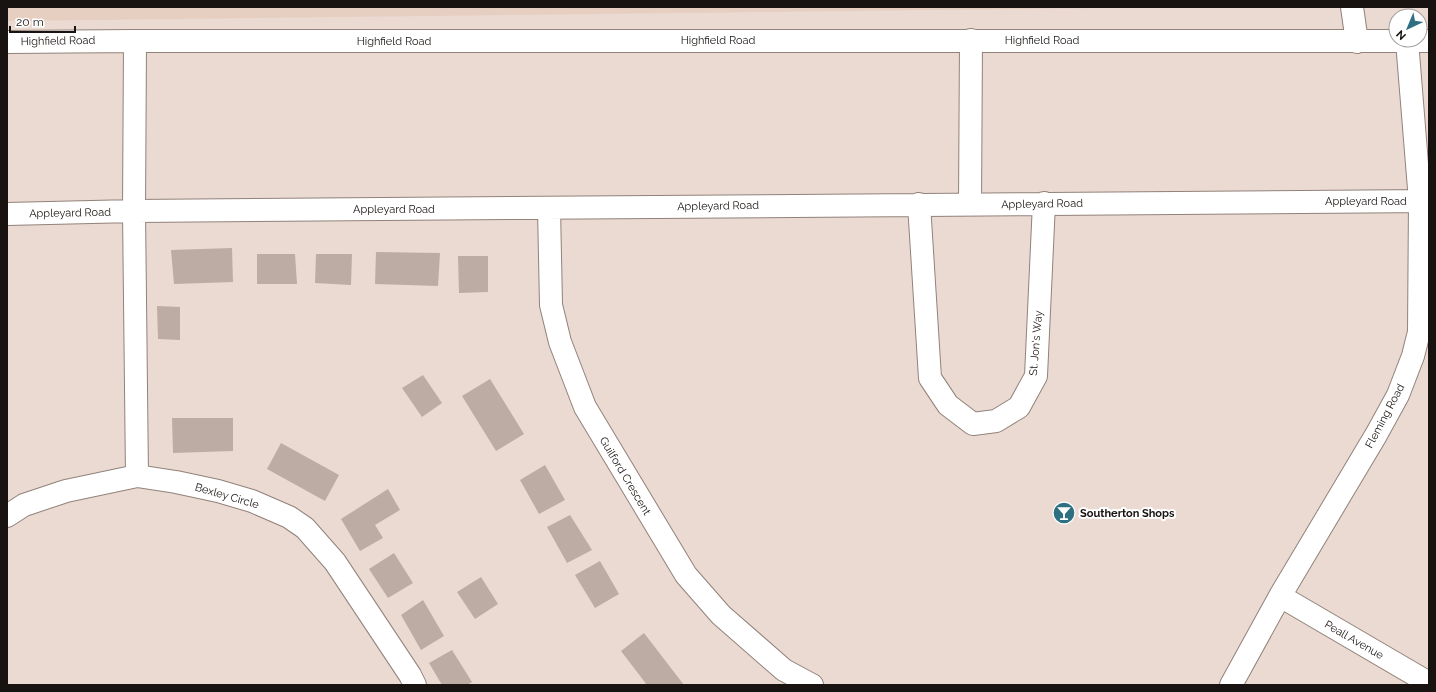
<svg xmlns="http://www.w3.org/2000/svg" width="1436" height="692" font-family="Raleway,sans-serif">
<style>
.built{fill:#e6cec1}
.building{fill:#bcaca4}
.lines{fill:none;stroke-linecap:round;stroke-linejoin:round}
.minor-casing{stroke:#91827a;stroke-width:24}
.minor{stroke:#fff;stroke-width:22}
.labels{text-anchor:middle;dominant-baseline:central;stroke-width:4;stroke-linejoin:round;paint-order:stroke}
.street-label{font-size:11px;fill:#181310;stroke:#fff}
.poi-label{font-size:11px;font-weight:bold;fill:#181310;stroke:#fff;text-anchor:start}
</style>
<rect width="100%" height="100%" fill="#ebdad1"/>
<path class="built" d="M7,7H1185L7,21Z"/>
<path class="building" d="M232,248L233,282L174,284L171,250Z
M376,252L440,253L438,286L375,284Z
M257,254H295L297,284H257Z
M316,254H352L351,285L315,283Z
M458,256H488V292L459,293Z
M157,306L180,307V340L158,339Z
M423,375L442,403L422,417L402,388Z
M490,379L524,434L496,451L462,396Z
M172,418H233V451L173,453Z
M281,443L339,475L325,501L267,469Z
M545,465L565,500L539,514L520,480Z
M388,489L400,510L375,525L383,538L360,551L341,519Z
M570,515L592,550L567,563L547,527Z
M394,553L413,583L388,598L369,569Z
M600,561L619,594L595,608L575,575Z
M481,577L498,604L475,619L457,592Z
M423,600L444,636L421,650L401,615Z
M644,633L684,685H647L621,651Z
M452,650L472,682L467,685H442L429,663Z"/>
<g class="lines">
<g class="minor-casing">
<path id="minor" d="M1352,7L1357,42
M135,41L134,211L137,476
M7,42L135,41H1429
M919,204L930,378L948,405L973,424L996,421L1019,407L1036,376L1044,203
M970,204L971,40
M549,208L551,305L560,342L585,407L686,575L721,615L784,670L812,685
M7,214L134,211L1429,201
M7,516L24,505L66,491L137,476L176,482L218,491L252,501L289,517L305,528L335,562L410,675L415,685
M1280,596L1429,683
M1231,685L1280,596L1376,435L1398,395L1413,356L1419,332L1420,201L1407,41"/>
</g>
<use href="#minor" class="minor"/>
</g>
<defs>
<g id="bar-disc" transform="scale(1.15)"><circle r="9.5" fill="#2e6f82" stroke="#fff"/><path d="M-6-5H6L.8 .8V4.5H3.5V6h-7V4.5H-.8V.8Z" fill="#fff"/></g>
</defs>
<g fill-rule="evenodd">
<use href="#bar-disc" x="1064" y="513"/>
</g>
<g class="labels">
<g class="street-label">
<text x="718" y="40">Highfield Road</text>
<text x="1042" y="40">Highfield Road</text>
<text transform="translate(58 41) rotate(-1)">Highfield Road</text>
<text x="394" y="41">Highfield Road</text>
<text x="1366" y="201">Appleyard Road</text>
<text transform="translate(1042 204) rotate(-1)">Appleyard Road</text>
<text transform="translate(718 206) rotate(-1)">Appleyard Road</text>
<text x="394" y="209">Appleyard Road</text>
<text transform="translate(70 213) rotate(-1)">Appleyard Road</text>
<text transform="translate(1036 343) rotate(-85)">St. Jon's Way</text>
<text transform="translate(1385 416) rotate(-62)">Fleming Road</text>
<text transform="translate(625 476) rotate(59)">Guilford Crescent</text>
<text transform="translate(227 496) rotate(16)">Bexley Circle</text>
<text transform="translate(1354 640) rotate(30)">Peall Avenue</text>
</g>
<g class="poi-label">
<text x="1080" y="513">Southerton Shops</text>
</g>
</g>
<rect width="1436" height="692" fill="none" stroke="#181310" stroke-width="16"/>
<g transform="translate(1408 28) rotate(224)"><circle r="19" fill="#ffffff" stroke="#a3a19f"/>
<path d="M0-3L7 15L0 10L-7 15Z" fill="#2e6f82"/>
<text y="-6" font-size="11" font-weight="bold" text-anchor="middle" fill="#181310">N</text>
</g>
<path d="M10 26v6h65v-6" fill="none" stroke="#181310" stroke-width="2"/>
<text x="16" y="26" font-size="12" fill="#181310" stroke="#ffffff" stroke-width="3" paint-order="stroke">20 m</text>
</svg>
